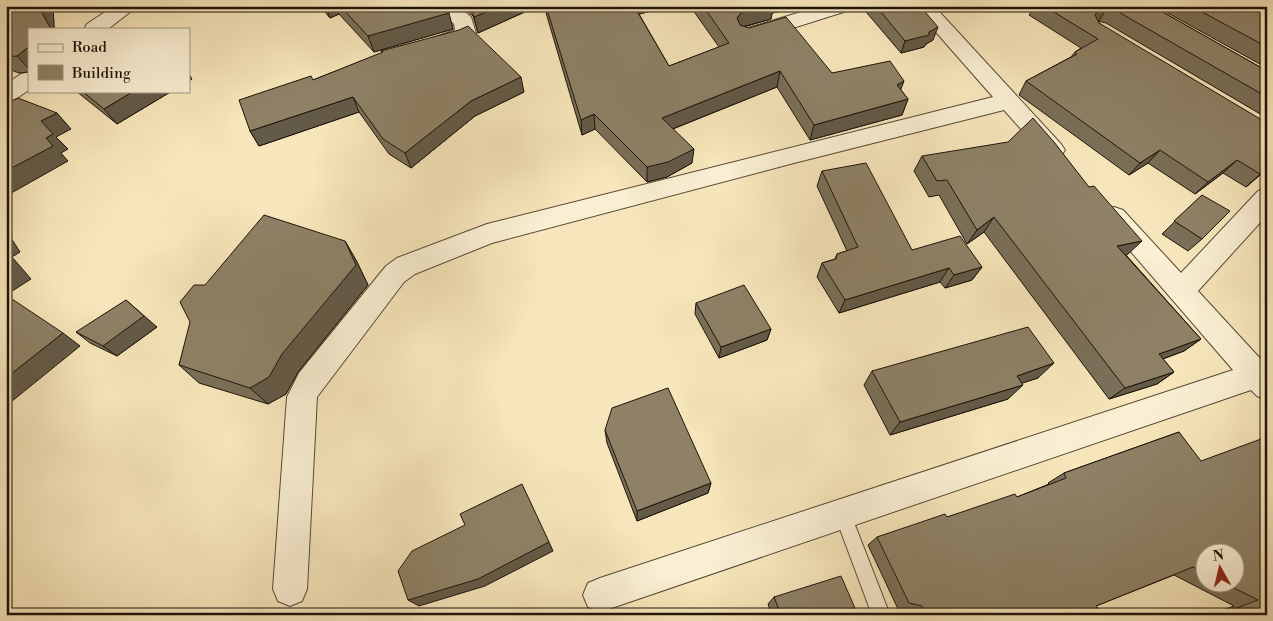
<svg xmlns="http://www.w3.org/2000/svg" width="1273" height="621" font-family="'Libre Bodoni',serif">
<style>
.lines{fill:none;stroke-linecap:round;stroke-linejoin:round}
.lane-casing{stroke:#544836;stroke-width:2}
.street-casing{stroke:#544836;stroke-width:2}
.lane{fill:#faefd3;fill-rule:evenodd}
.street{fill:#faefd3;fill-rule:evenodd}
.wall{fill:#7a6f58;stroke:#1d140a;fill-rule:evenodd}
.shaded-wall{fill:#635a47;stroke:#1d140a}
.building{fill:#8e8166;stroke:#1d140a}
</style>
<rect width="100%" height="100%" fill="#f7e6bb"/>
<filter id="stains"><feTurbulence type="fractalNoise" baseFrequency=".004" numOctaves="4"/><feColorMatrix values="0 0 0 0 .2 0 0 0 0 .09 0 0 0 0 .02 0 0 0 .5 -.17"/></filter>
<radialGradient id="worn" r=".72"><stop offset=".6" stop-color="#630" stop-opacity="0"/><stop offset="1" stop-color="#630" stop-opacity=".3"/></radialGradient>
<g class="lines">
<g class="lane-casing">
<path id="lane" d="M842,505L848,507L890,615H872L834,513L836,507Z"/>
</g>
<g class="street-casing">
<path id="street" d="M114,6H138L108,29H84L87,24Z
M435,6H458L471,17L476,33C468,45 444,52 431,49L428,44L431,39L455,30L454,24Z
M821,6H853L850,10L755,40L748,38L745,33L748,28Z
M913,6H934L1061,144L1065,150L1061,156L1053,159L1045,156L1004,110L794,163L492,243L415,274L404,282L317,397L307,589L302,601L290,606L278,601L273,589L287,397L299,373L386,266L397,258L487,224L993,97Z
M29,72V90L14,100L6,103V84L21,74Z
M1267,189V215L1198,291L1267,366V400L1257,396L1251,390L600,612L588,607L583,595L588,583L600,578L1233,370L1101,217L1105,210L1114,207L1123,210L1181,273L1258,191Z"/>
</g>
<use href="#lane" class="lane"/>
<use href="#street" class="street"/>
</g>
<path class="wall" d="M6,6H53L54,27L29,29V72L19,73L6,68Z
M320,6H445L452,25L453,29L374,52L339,14L330,18Z
M461,6H538L478,33L473,16Z
M544,6H672L639,14L669,66L719,47L690,6H789L788,10L772,13L771,19L744,27L832,73L901,90L908,99L902,115L810,140L777,87L673,129L692,163L667,177L647,182L595,129L582,135Z
M861,6H920L933,40L926,44L924,47L901,53Z
M1021,6H1152L1267,71V118L1106,23L1098,21L1099,23L1267,169L1246,187L1223,173L1195,194L1148,163L1129,175L1019,95L1026,81L1071,57L1075,52L1081,48L1029,15L1031,12Z
M1155,6H1267V68Z
M381,51L524,92L475,116L411,168L389,154L359,112L259,146L250,131L313,80L382,53Z
M76,91H172L117,124Z
M922,156L1127,255H1126L1201,339L1184,351L1163,359L1174,372L1157,384L1109,399L984,232L967,244L939,195L929,197L914,171Z
M822,171L912,250L982,267L972,280L945,288L940,282L839,313L817,277L822,263L835,259L837,254L847,251L817,186Z
M1202,195V239L1188,251L1162,234Z
M345,241L357,262L368,285L298,372L286,394L268,404L199,383L179,365L205,285Z
M696,303L771,329L767,340L719,358L695,314Z
M157,327L117,356L90,343L76,332Z
M872,371L1038,378L1021,383L1008,399L890,435L864,385Z
M605,430L711,483L708,493L637,521L607,443Z
M1179,432L1267,615H1209L1234,606L1174,575L1096,606L1102,615H913L911,611L898,609L868,545L877,537L1017,497L1049,484L1048,483L1064,473ZM1206,554L1236,584H1206Z
M774,597L858,615H772L768,604Z"/>
<path class="shaded-wall" d="M41,6H53L54,27L55,29H51L41,11Z
M325,6H336L339,14L330,18Z
M500,6H538L478,33L474,17Z
M631,6H672L631,16Z
M763,6H789L788,10L772,13L771,19L738,28L737,18L741,13Z
M1107,7L1099,21L1090,23L1099,9Z
M448,9L453,29L374,52L368,36Z
M938,27L933,40L926,44L924,47L901,53L905,41L929,32Z
M27,48L29,50V69L17,56Z
M780,71L777,87L662,133V118Z
M189,74L192,79L189,81Z
M521,77L524,92L475,116L411,168L405,153L471,101Z
M904,81L898,97L897,85Z
M134,91H172L117,124L104,109Z
M353,97L359,112L259,146L250,131Z
M908,99L902,115L810,140L814,125Z
M57,113L71,129L56,137L68,149L61,153L68,161L6,196V171L46,138L41,121Z
M594,114L595,129L582,135L581,120Z
M694,149L692,163L667,177L647,182V167Z
M1160,150L1148,163L1129,175L1140,163Z
M1237,160L1223,173L1195,194L1208,182Z
M1267,168V169L1246,187Z
M994,217L984,232L967,244L977,230Z
M6,230L20,252L12,257L31,279L6,295Z
M345,241L357,262L368,285L298,372L286,394L268,404L250,388L282,354Z
M1142,241L1127,255L1104,260L1117,246Z
M982,267L972,280L945,288L954,275Z
M949,268L940,282L839,313L845,300Z
M126,300L157,327L117,356L103,346Z
M771,329L767,340L719,358L721,347Z
M63,333L80,346L6,406V378Z
M1201,339L1184,351L1143,366L1159,354Z
M1054,363L1038,378L1002,390L1017,376Z
M1174,372L1157,384L1109,399L1125,388Z
M1023,385L1008,399L890,435L900,422Z
M711,483L708,493L637,521V511Z
M549,542L553,551L485,586L419,606L408,600Z"/>
<path class="building" d="M6,6H41V11L51,29H29V49L27,48L17,56L6,57Z
M340,6H445L448,9L449,13L368,36Z
M471,6H500L474,17Z
M546,6H634L669,66L729,43L703,6H763L741,13L737,18L740,25L749,28L786,17L832,73L890,61L904,81L897,85L908,99L814,125L780,71L662,118L694,149L668,162L647,167L594,114L581,120Z
M876,6H920L938,27L929,32V35L905,41Z
M1044,6H1152L1267,71V97L1115,10L1107,7L1099,9L1095,15L1099,23L1267,123V168L1260,174L1237,160L1208,182L1160,150L1140,163L1026,81L1077,54L1075,52L1098,39Z
M1191,6H1267V47Z
M468,26L521,77L471,101L405,153L383,139L353,97L250,131L239,100L311,76L313,80L383,52L381,51L459,30Z
M82,91H134L104,109Z
M18,98L57,113L41,121L53,134L46,138L53,146L6,171V103Z
M1033,118L1054,142L1089,187L1094,186L1142,241L1117,246L1201,339L1159,354L1174,372L1125,388L994,217L977,230L947,180L937,181L922,156L1008,142Z
M866,163L912,250L960,236L982,267L954,275L949,268L845,300L822,263L836,259L837,254L858,247L822,171Z
M1202,195L1230,211L1202,239L1174,221Z
M264,215L345,241L356,265L282,354L269,377L250,388L179,365L190,322L180,302L194,285H205Z
M6,257L13,265L6,270Z
M744,285L771,329L721,347L696,303Z
M6,295L63,333L6,378Z
M126,300L144,316L103,346L76,332Z
M1028,327L1054,363L1017,376L1023,385L900,422L872,371Z
M668,388L711,483L637,511L605,430L612,408Z
M1179,432L1201,461L1261,439L1267,446V615H1228L1231,614L1229,611L1258,600L1226,584H1236V554H1206V573L1193,567L1096,606L1102,615H926L922,606L909,603L877,537L945,514L947,517L1015,494L1017,497L1066,478L1064,473Z
M522,484L549,542L478,579L408,600L398,571L412,551L465,525L460,514Z
M841,576L858,615H781L774,597Z"/>
<rect width="1273" height="621" fill="none" stroke="#f7e6bb" stroke-width="25"/>
<rect x="8" y="8" width="1258" height="606" fill="none" stroke="#1d140a" stroke-width="2.5"/>
<rect x="12" y="12" width="1248" height="596" fill="none" stroke="#1d140a"/>
<rect x="28" y="28" width="162" height="65" fill="#faefd3" stroke="#a29783"/>
<rect x="38" y="44" width="25" height="8" fill="#faefd3" stroke="#a29783"/>
<text x="72" y="52" font-size="15" fill="#1d140a">Road</text>
<rect x="38" y="65" width="25" height="15" fill="#8e8166" stroke="#a29783"/>
<text x="72" y="78" font-size="15" fill="#1d140a">Building</text>
<g transform="translate(1220 568) rotate(352)"><circle r="24" fill="#faefd3" stroke="#a29783"/>
<path d="M0-4L9 19L0 12L-9 19Z" fill="#8f2418"/>
<text y="-8" font-size="14" font-weight="bold" text-anchor="middle" fill="#1d140a">N</text>
</g>
<rect width="100%" height="100%" filter="url(#stains)"/>
<rect width="100%" height="100%" fill="url(#worn)"/>
</svg>
